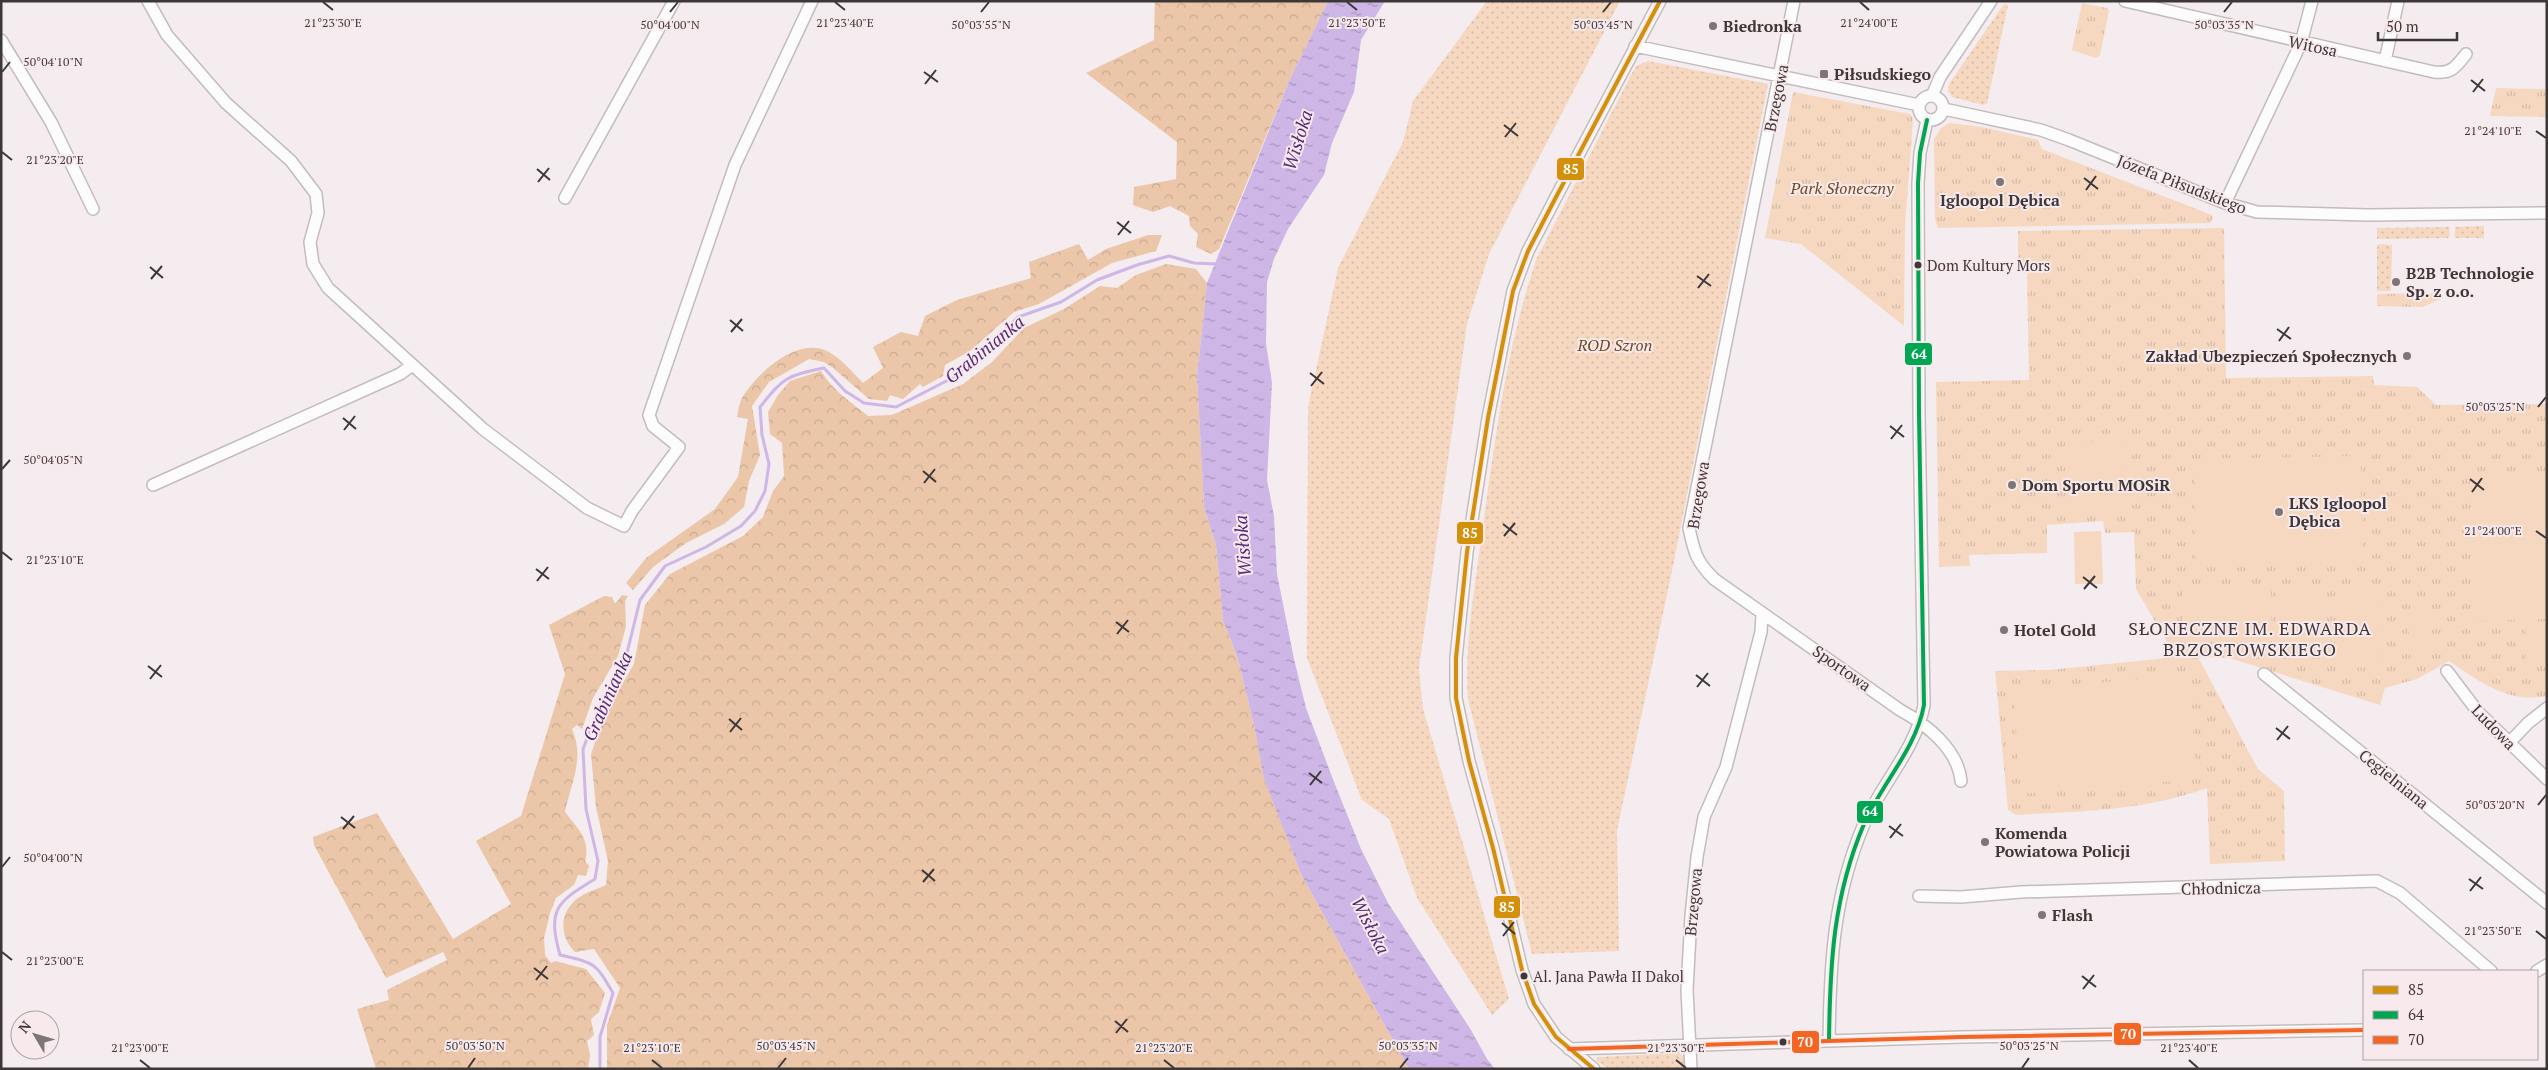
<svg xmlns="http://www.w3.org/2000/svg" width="2548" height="1070" font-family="'PT Serif',serif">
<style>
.grass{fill:url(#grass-dots)}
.forest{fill:url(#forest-crowns)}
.park{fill:url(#park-tufts)}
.pitch{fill:#f6d8c1}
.water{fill:url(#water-ripples)}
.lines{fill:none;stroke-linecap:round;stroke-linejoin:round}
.stream{stroke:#ceb6e7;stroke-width:3}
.minor-casing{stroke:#c2bcbd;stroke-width:14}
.minor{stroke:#fdfcfc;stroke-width:11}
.bus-1-casing{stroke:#f8e9ec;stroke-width:8}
.bus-2-casing{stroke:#f8e9ec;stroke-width:8}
.bus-3-casing{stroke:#f8e9ec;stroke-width:8}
.bus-1{stroke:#d2900b;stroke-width:4}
.bus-2{stroke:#00a651;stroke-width:4}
.bus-3{stroke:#f26522;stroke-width:4}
.ticks{fill:none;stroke:#3d3738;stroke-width:2}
.poi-dot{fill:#7d7678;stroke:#f8e9ec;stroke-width:2}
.bus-dot{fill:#3d3738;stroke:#f8e9ec;stroke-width:2}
.labels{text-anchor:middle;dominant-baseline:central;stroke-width:4;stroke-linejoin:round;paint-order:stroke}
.bus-label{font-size:15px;fill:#3d3738;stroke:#f8e9ec;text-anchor:start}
.poi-label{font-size:16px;font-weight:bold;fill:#3d3738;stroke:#f8e9ec;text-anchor:start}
.street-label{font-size:16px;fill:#3d3738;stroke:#f8e9ec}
.park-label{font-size:16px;font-style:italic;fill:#734a21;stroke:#f8e9ec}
.water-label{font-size:18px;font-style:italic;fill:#522a7a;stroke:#f8e9ec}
.neighbourhood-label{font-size:18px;letter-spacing:1px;fill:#3d3738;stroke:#f8e9ec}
.ticks-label{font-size:12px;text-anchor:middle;fill:#3d3738;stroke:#f8e9ec;stroke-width:4;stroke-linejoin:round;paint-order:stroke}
.line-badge{stroke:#f8e9ec;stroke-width:2}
.badge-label{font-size:14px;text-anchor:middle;font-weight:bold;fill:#fff}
</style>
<defs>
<pattern id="grass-dots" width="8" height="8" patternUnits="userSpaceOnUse" patternTransform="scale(1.25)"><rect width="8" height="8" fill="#f6d8c1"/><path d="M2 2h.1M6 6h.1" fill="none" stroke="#d4baa7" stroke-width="1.8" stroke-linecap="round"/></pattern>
<pattern id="forest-crowns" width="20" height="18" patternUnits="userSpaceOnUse" patternTransform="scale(1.25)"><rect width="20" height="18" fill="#ebc6a8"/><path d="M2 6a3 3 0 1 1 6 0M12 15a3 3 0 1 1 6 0" fill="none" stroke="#caab91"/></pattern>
<pattern id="park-tufts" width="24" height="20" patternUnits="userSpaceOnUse" patternTransform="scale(1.25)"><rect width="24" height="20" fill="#f6d8c1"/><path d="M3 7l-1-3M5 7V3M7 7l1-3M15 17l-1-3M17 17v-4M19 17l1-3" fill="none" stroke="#d4baa7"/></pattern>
<pattern id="water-ripples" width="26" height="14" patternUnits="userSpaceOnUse" patternTransform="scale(1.25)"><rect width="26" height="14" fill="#ceb6e7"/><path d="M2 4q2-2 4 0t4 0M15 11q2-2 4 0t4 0" fill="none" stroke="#a895bc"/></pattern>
</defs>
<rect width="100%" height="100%" fill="#f4ecee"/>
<path class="grass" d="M1487,1H1620L1489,254L1467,324L1419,668L1423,709L1509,999L1492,1015L1417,898L1389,819L1362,800L1307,658L1308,407L1338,268L1403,142L1413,101Z
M2004,4L2008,5L1987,104L1983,105L1952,97L1948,91L1949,84Z
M1648,61L1768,84L1672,571L1617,831L1619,951L1532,954L1468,699C1464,644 1475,587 1482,533C1495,441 1506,346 1537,258L1631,75L1636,66Z
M2484,226V238H2455V227Z
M2449,227L2450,235L2448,238L2377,239V228Z
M2379,244L2392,245L2391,291H2377V246Z
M1679,1053L1684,1057L1685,1069H1609L1596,1061L1598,1057Z"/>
<path class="forest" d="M1155,1H1328L1290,79L1219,249L1211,254L1196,247L1198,234L1190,226L1189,216L1170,206L1153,212L1133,205L1134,187L1176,179L1177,142L1086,73L1154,40Z
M1148,235H1162L1156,251L1112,263L1039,304L1014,312L970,351L945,365L943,376L923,387L920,384L903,399L890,395L887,401L869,399L833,368L824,362L809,359L769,382L752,406L760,455L749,481L744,507L724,524L686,543L653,567L633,590L626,583L646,558L715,509L738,477L748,419L737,417C738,411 739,404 742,398C757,373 798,335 829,352C843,360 852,372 863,383L883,368L873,347L901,332L918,336L925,316L957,300L1031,278L1029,262L1079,244L1088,260L1106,249Z
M1166,264L1196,269L1207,283L1197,376L1204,507L1216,545L1223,620L1238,659L1254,725L1264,778L1301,874L1409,1069H607V1025L620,988L594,949L575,952C559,936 559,912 578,898C586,892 598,889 606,885L608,861L596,807L591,754L606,712L634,664L645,605L670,574L743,536L763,517L773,491L784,476L782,443L770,434L768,412L778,395L790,381L821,371C833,391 850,401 868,416L892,415L963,384L992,362L1024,328L1064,309L1100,286L1117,288L1136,275Z
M622,595L628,596L625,601L626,626L618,656L593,698L582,729L577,725L572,729C585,758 571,783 565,812C577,828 591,839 585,861L589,866L586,876L578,875L574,885L556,898L550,913L544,938L545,955L551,963L555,961L586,969L605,993L599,1012L591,1019L594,1035L587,1041L590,1055L588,1069H376L357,1009L389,1000L387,990L447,960L443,952L386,978L314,845L313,837L377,813L453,939L511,904L476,841L521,816L565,674L549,625L604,596L612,597L615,604Z"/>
<path class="park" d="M2082,3L2107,8L2109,11L2100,55L2096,58L2072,50Z
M2496,88L2547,89V117L2490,116Z
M1793,92L1910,114L1913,119L1905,227L1904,326L1801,244L1765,238Z
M1950,123L1982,127L2038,140L2042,149L2212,215L2213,218L2210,223L1938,228L1935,219L1934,139L1941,128Z
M2224,228L2226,378L2373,376L2374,385L2417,387L2436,405L2547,404V696C2508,704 2479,681 2449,661L2417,679L2385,688L2380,705L2229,658L2198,657L2258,769L2284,791L2285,861L2210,864L2207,788C2143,811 2083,811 2016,815L2008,810L1995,671L2049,670L2167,658L2166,640L2136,589L2134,532L2105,533L2103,521L2047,525V553L1969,555L1970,566L1939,567L1936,382L2029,380L2027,272H2018V231Z
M2442,293L2443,298L2423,307L2377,306V294Z"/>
<path class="pitch" d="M2125,441L2126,513L2066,514L2065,443Z
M2361,456L2362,565L2196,567L2195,459Z
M2547,473V619L2474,621L2471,475Z
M2101,531L2103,584H2075L2074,532Z
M2337,585H2381L2380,668L2335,667Z
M2278,586H2325V645H2278Z
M2271,587L2272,637L2183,638L2182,588Z
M2409,613H2431L2432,653H2409Z
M2547,625V666H2526V626Z
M2189,675L2197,779L2021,794L2013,690Z"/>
<path class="water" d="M1328,1H1385L1361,40L1354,92L1332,143L1324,175L1288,229L1274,259L1267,282L1266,343L1272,383L1267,480L1274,516L1277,574L1294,659L1306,708L1334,782L1361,849L1388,903L1471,1030L1487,1059L1495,1069H1409L1301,874L1264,779L1254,725L1238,659L1223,620L1216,545L1204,507L1197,376L1207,283L1290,79Z"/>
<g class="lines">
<path class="stream" d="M600,1069V1037L613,993C595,962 595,963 560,955C547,909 557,902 595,879L598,861L586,809L583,749L599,708L626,657L640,600L665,566L706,547L741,526L755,511L765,491L769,464L762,435L760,407C784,377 786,376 824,368L845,391L864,403L896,407L958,375L1018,317L1061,302L1097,280L1137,265L1169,256L1194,263L1217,264"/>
<g class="minor-casing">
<path id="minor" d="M148,1L167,35L226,103L291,161L316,194L318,213L310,242L313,264L328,288L483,429L587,508L624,526L632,511L679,447L653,426L649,415L735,165L812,1
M1794,1L1689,528C1694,552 1696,561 1714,579L1900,710C1926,724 1958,749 1961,781
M2125,1L2434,72C2451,74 2456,67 2466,54
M1,40L51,122L93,209
M1635,46L1919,105
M2385,61L2398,1
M1919 108a12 12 0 1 1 24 0a12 12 0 1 1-24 0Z
M1932,96L1940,77L1991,1
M1944,109L2041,130L2069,140L2225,203L2257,212L2368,215L2547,213
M565,198L674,1
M2225,203L2301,43L2312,1
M153,485L400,374L411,366
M2447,671L2478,712L2547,779
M2264,674L2547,903
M2509,743L2528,723L2547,708
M1919,896L1961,897L2021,892L2377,881L2400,893L2491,971
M2537,971L2547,965
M1829,1041C1830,963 1833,897 1864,824C1882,783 1916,749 1924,705L1919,415L1918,183L1920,153L1927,120
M1569,1049L1962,1037L2364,1030
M1594,1069L1556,1037L1534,1004L1522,970L1493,848L1469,761L1456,698V658L1467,552L1488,418L1513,291L1528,251L1555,199L1660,1
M1691,1069L1687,990L1691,916L1697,857L1704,817L1726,767L1761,632L1762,615"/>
</g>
<use href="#minor" class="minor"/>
<g class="bus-1-casing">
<path id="bus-1" d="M1594,1069L1556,1037L1534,1004L1522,970L1493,848L1469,761L1456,698V658L1467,552L1488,418L1513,291L1528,251L1555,199L1660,1"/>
</g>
<g class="bus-2-casing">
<path id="bus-2" d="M1829,1041C1830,963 1833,897 1864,824C1882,783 1916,749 1924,705L1919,415L1918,183L1920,153L1927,120"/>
</g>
<g class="bus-3-casing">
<path id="bus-3" d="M1569,1049L1962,1037L2364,1030"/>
</g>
<use href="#bus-1" class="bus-1"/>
<use href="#bus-2" class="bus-2"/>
<use href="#bus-3" class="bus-3"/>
</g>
<path class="ticks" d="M323,2L333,10M835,2L845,10M1347,2L1357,10M1860,2L1869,10M670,12L678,2M981,12L989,2M1603,12L1611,2M2224,12L2232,2M2,72L10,62M924,72L938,82M2471,80L2485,91M925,84L936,70M2473,92L2483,79M1504,125L1518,136M2536,131L2546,138M1505,137L1516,123M2,152L12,160M537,169L550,180M2084,178L2098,189M538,182L549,168M2086,190L2096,176M1117,222L1131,233M1118,235L1129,221M150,267L163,278M1697,276L1711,286M151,279L162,266M1698,288L1709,274M730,320L743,331M2277,329L2291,339M731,332L742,319M2279,341L2289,327M1310,373L1324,384M1311,386L1322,372M2538,407L2546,397M343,418L356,429M1890,426L1904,437M344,430L355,416M1891,439L1902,425M2,469L10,460M923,471L936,482M2470,479L2484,490M924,483L935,469M2472,492L2482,478M1503,524L1517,535M2536,531L2546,538M1504,536L1515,523M2,552L12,560M536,569L549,579M2083,577L2097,588M537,581L548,567M2084,589L2095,576M1116,622L1129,632M1117,634L1128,620M148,666L162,677M1696,675L1710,686M150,679L161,665M1697,687L1708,673M729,719L742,730M2276,728L2290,739M730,732L741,718M2277,740L2288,726M1309,773L1322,783M1310,785L1321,771M2538,805L2546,795M341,817L355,828M1889,826L1903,836M343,829L354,816M1890,838L1901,824M2,867L10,857M922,870L935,881M2469,879L2483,889M923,882L934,869M2470,891L2481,877M1502,923L1515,934M2536,931L2546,939M1503,936L1514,922M2,952L12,960M534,968L548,979M2082,976L2096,987M536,980L547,966M2083,989L2094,975M1115,1021L1128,1032M1116,1033L1127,1019M140,1060L150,1068M652,1060L662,1068M1164,1060L1174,1068M1676,1060L1686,1068M2189,1060L2198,1068M468,1068L475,1058M778,1068L786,1058M1400,1068L1408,1058M2022,1068L2029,1058"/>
<g class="poi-dot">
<circle cx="1713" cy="26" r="5"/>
<rect x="1819" y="69" width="10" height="10" rx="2.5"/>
<circle cx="2000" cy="182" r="5"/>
<circle cx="2396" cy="282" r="5"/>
<circle cx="2407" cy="356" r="5"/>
<circle cx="2012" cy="485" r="5"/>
<circle cx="2279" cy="512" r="5"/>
<circle cx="2004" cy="630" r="5"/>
<circle cx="1985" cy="842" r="5"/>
<circle cx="2042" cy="915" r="5"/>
</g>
<g class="bus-dot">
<circle cx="1918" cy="265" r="4.5"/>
<circle cx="1524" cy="976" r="4.5"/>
<circle cx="1783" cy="1042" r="4.5"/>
</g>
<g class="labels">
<g class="bus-label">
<text x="1927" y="265">Dom Kultury Mors</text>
<text x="1533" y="976">Al. Jana Pawła II Dakol</text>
</g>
<g class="poi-label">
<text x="1723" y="26">Biedronka</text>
<text x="1834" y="74">Piłsudskiego</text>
<text x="2000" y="200" text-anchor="middle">Igloopol Dębica</text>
<text x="2406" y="273">B2B Technologie<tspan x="2406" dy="18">Sp. z o.o.</tspan></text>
<text x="2397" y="356" text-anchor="end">Zakład Ubezpieczeń Społecznych</text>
<text x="2022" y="485">Dom Sportu MOSiR</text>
<text x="2289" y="503">LKS Igloopol<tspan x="2289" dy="18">Dębica</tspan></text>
<text x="2014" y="630">Hotel Gold</text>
<text x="1995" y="833">Komenda<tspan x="1995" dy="18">Powiatowa Policji</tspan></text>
<text x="2052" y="915">Flash</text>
</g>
<g class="street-label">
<text transform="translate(2313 46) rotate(12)">Witosa</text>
<text transform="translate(1776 98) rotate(-79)">Brzegowa</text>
<text transform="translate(2182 184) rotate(21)">Józefa Piłsudskiego</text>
<text transform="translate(1698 495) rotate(-81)">Brzegowa</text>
<text transform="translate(1842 668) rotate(35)">Sportowa</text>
<text transform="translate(2494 727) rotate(46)">Ludowa</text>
<text transform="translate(2394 779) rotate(39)">Cegielniana</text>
<text transform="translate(2221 888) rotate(-1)">Chłodnicza</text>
<text transform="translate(1693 902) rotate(-85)">Brzegowa</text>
</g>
<g class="park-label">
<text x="1842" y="188">Park Słoneczny</text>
<text x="1615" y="345">ROD Szron</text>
</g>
<g class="water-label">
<text transform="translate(1297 140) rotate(-73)">Wisłoka</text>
<text transform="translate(984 349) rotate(-39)">Grabinianka</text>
<text transform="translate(1242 546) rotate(-94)">Wisłoka</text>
<text transform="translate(607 696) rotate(-66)">Grabinianka</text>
<text transform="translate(1371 925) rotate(63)">Wisłoka</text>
</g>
<g class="neighbourhood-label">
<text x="2250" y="628">SŁONECZNE IM. EDWARDA<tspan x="2250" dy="21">BRZOSTOWSKIEGO</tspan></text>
</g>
</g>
<g class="ticks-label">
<text x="333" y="27">21°23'30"E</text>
<text x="845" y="27">21°23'40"E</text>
<text x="1357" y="27">21°23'50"E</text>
<text x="1869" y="27">21°24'00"E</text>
<text x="670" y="29">50°04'00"N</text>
<text x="981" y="29">50°03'55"N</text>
<text x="1603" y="29">50°03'45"N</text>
<text x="2224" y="29">50°03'35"N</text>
<text x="53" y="66">50°04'10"N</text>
<text x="2493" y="135">21°24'10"E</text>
<text x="55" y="164">21°23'20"E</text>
<text x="2495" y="411">50°03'25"N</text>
<text x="53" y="464">50°04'05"N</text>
<text x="2493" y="535">21°24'00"E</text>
<text x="55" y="564">21°23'10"E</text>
<text x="2495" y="809">50°03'20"N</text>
<text x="53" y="862">50°04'00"N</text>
<text x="2493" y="935">21°23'50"E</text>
<text x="55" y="965">21°23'00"E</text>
<text x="475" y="1050">50°03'50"N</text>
<text x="786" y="1050">50°03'45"N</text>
<text x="1408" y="1050">50°03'35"N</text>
<text x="2029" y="1050">50°03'25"N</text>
<text x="140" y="1052">21°23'00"E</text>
<text x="652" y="1052">21°23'10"E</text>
<text x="1164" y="1052">21°23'20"E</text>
<text x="1676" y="1052">21°23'30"E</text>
<text x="2189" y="1052">21°23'40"E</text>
</g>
<g class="line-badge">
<rect x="1556" y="157" width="29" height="24" rx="5" fill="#d2900b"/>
<rect x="1904" y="342" width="29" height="24" rx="5" fill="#00a651"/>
<rect x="1456" y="521" width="28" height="24" rx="5" fill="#d2900b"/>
<rect x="1856" y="800" width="28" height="24" rx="5" fill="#00a651"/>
<rect x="1493" y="895" width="28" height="24" rx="5" fill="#d2900b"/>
<rect x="2113" y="1022" width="29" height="24" rx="5" fill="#f26522"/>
<rect x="1791" y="1030" width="29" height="24" rx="5" fill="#f26522"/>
</g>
<g class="badge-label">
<text x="1571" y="174">85</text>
<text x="1919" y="359">64</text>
<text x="1470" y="538">85</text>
<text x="1870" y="816">64</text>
<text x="1507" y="912">85</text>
<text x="2128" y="1039">70</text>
<text x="1805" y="1047">70</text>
</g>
<rect width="2548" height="1070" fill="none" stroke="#3d3738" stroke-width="5"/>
<rect x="2363" y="970" width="175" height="90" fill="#f8e9ec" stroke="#ada2a4"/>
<rect x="2373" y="986" width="25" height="8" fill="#d2900b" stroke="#ada2a4"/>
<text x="2408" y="995" font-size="15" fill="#3d3738">85</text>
<rect x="2373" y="1011" width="25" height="8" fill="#00a651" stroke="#ada2a4"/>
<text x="2408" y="1020" font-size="15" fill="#3d3738">64</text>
<rect x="2373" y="1036" width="25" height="8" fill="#f26522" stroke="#ada2a4"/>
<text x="2408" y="1045" font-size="15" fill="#3d3738">70</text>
<g transform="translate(35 1035) rotate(308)"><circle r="24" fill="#f8e9ec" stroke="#ada2a4"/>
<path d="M0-4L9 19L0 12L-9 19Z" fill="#7d7678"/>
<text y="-8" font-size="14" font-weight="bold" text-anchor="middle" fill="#3d3738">N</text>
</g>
<path d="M2378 32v8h79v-8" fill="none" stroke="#3d3738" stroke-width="2.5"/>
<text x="2386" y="32" font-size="15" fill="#3d3738" stroke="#f8e9ec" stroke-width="4" paint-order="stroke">50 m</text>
</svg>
